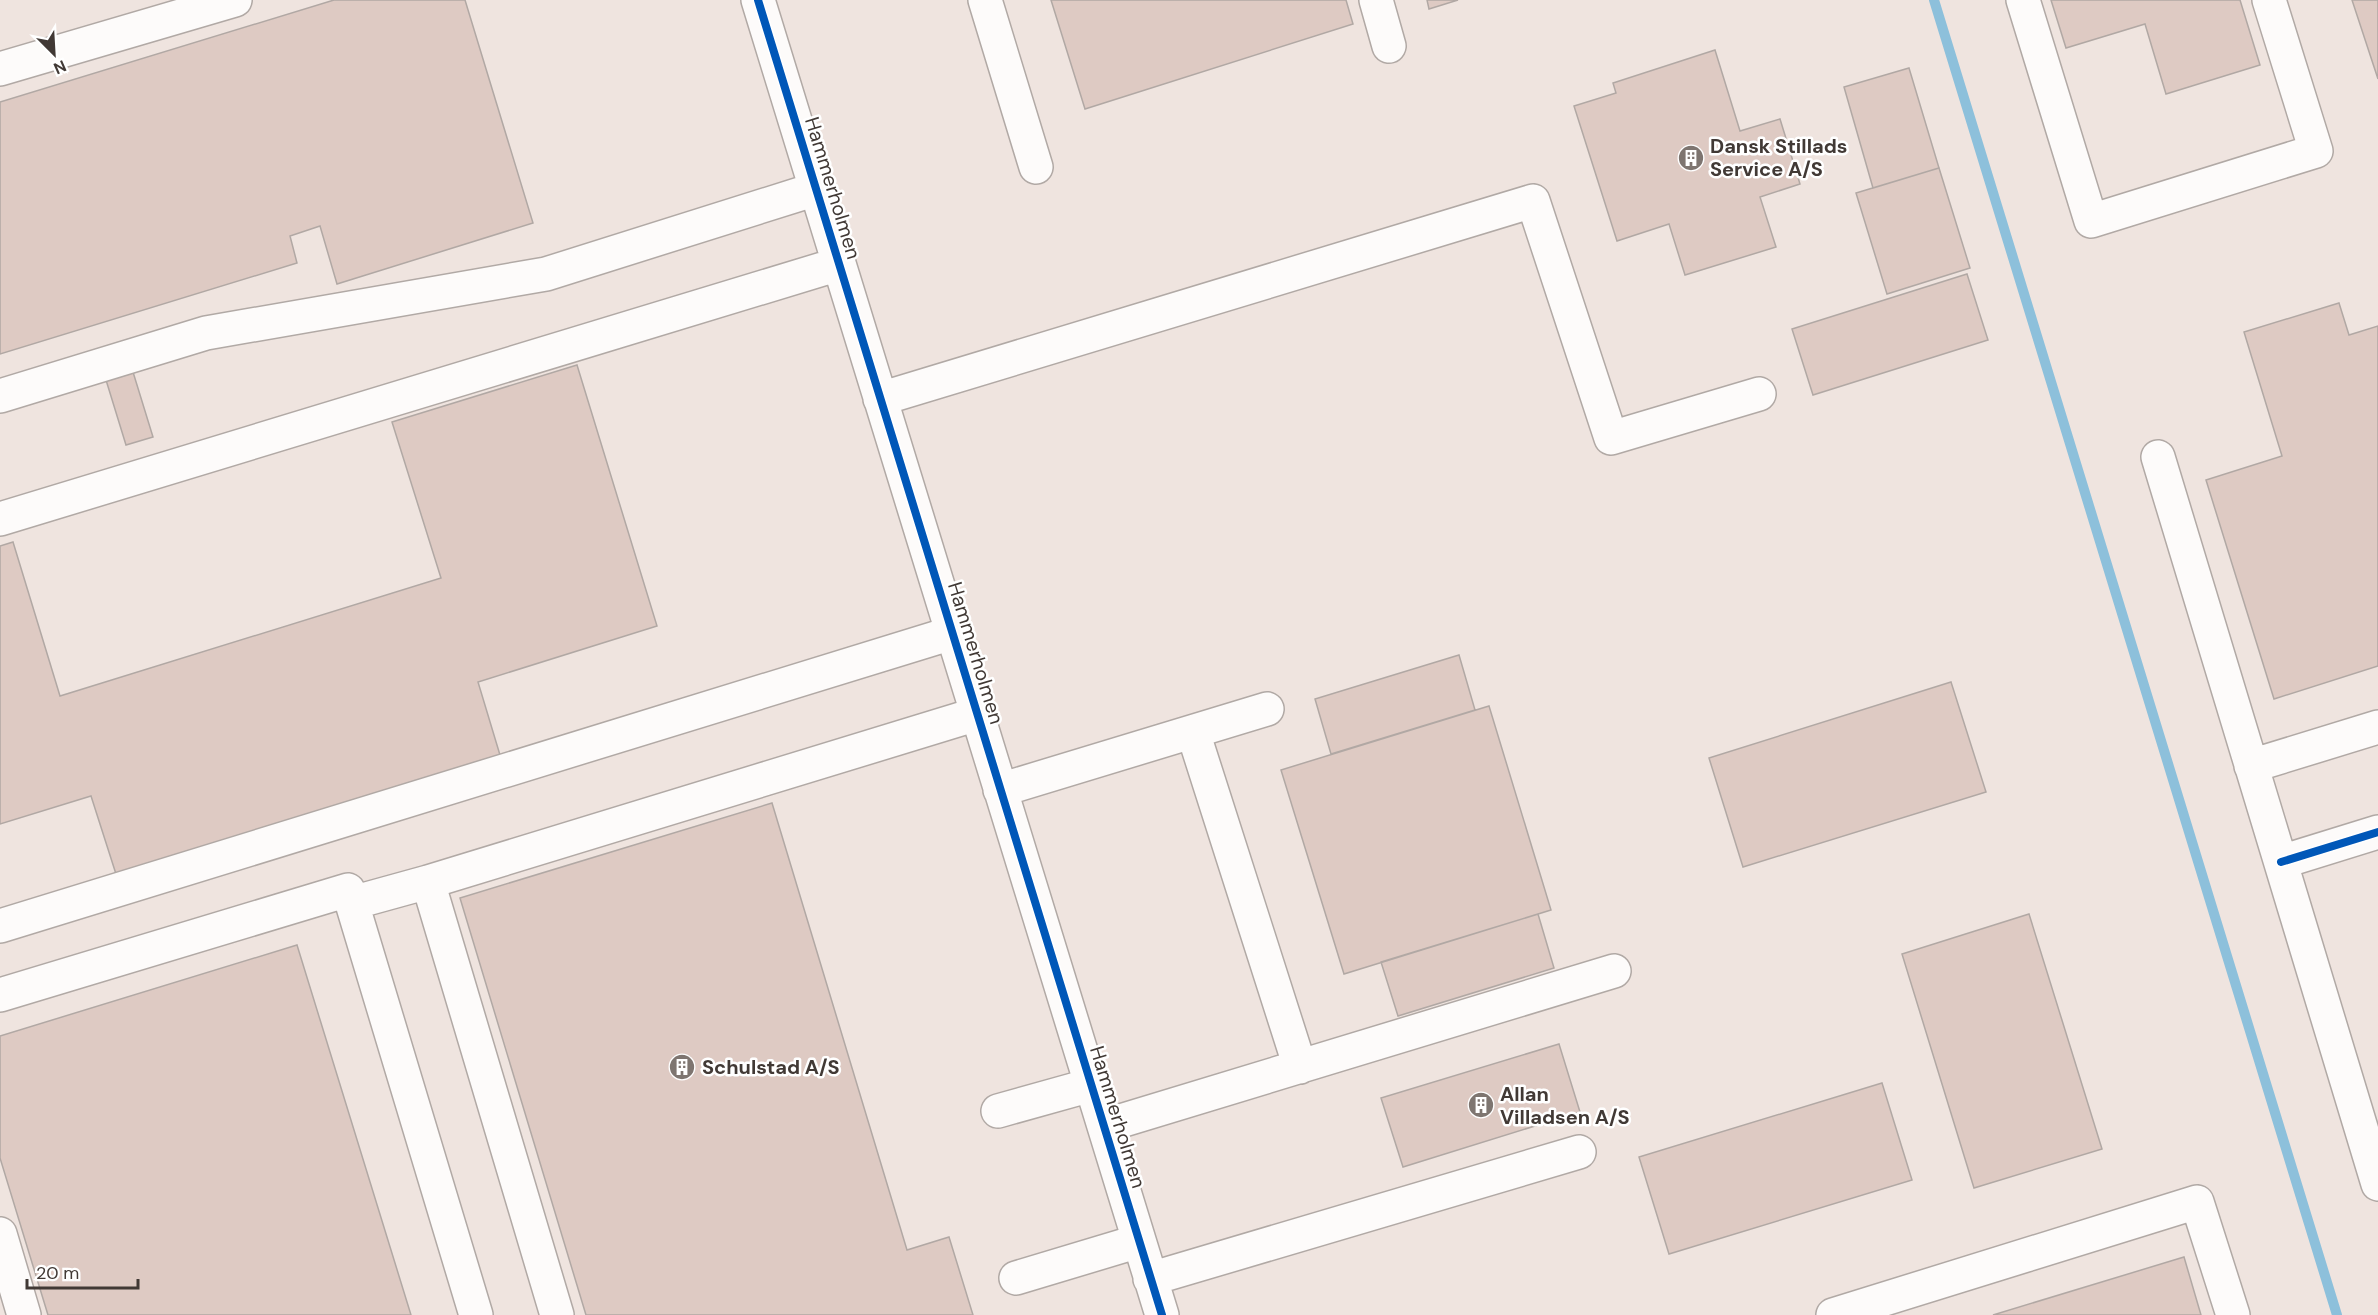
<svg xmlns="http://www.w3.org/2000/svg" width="2378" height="1315" font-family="'DM Sans',sans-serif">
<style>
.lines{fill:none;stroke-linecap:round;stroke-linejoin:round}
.stream{stroke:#8dc0db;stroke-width:10}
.building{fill:#decac3;stroke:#b1a8a4;stroke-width:1.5}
.minor-casing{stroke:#b1a9a5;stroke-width:36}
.minor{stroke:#fdfbfa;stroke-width:33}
.cycleway-casing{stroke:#fff;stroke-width:11}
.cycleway{stroke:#0057b8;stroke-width:8}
.labels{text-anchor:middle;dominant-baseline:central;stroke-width:5;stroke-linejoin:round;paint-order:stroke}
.poi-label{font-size:20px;font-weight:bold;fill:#413935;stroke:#fff;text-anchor:start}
.street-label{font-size:20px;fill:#413935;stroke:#fff}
</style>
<rect width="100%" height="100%" fill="#efe4df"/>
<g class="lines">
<path class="stream" d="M1934,0L2337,1315"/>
</g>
<path class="building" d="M334,0H465L533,223L337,284L320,226L290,236L297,263L0,354V102Z
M1051,0H1346L1353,24L1085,109Z
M1427,0H1458L1429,9Z
M2051,0H2240L2260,65L2166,94L2145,24L2066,48Z
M2352,0H2378V79Z
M1715,50L1740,131L1780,119L1800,184L1760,197L1776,247L1685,275L1669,224L1617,241L1574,106L1616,93L1613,83Z
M1909,68L1939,168L1873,188L1844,87Z
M1939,168L1970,268L1887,294L1856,193Z
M1967,274L1988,340L1813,395L1792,329Z
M2339,303L2349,335L2378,326V666L2274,699L2206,480L2282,456L2244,332Z
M577,365L657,626L478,682L500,755L116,874L91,796L0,824V546L13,542L60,696L441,578L392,422Z
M133,372L153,437L126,445L106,380Z
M1459,655L1475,710L1331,754L1315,699Z
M1951,682L1986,792L1743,867L1709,758Z
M1489,706L1551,910L1344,974L1281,770Z
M772,803L907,1250L949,1237L973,1315H586L460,898Z
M1538,914L1554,968L1398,1016L1381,962Z
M2029,914L2102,1149L1974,1188L1902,954Z
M297,945L411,1315H48L0,1158V1036Z
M1559,1044L1580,1112L1403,1167L1381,1098Z
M1882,1083L1912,1180L1669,1254L1639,1157Z
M2184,1257L2201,1315H1993Z"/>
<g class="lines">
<g class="minor-casing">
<path id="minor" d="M758,0L1162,1315
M985,0L1036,167
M1376,0L1389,46
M2023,0L2091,221L2316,151L2269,0
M0,69L235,0
M0,396L206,333L546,274L816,189
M880,399L1533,201L1611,438L1759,394
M2158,457L2378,1184
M0,519L839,264
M1193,732L1300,1067
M2251,766L2378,727
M1000,790L1267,709
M2281,862L2378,832
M352,903L428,882
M0,926L952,633
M0,995L348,890L476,1315
M998,1111L1091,1085
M1104,1126L1614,971
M0,1234L24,1315
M1016,1278L1139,1241
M1150,1279L1579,1152
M557,1315L428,882L977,714
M1833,1315L2197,1202L2233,1315"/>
</g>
<use href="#minor" class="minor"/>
<g class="cycleway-casing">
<path id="cycleway" d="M758,0L1162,1315
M2281,862L2378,832"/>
</g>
<use href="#cycleway" class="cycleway"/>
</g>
<defs>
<g id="building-disc" transform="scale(1.35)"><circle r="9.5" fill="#7e7570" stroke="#fff"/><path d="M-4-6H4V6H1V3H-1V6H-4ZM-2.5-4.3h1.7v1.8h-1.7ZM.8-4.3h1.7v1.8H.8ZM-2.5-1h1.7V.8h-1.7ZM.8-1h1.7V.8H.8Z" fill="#fff"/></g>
</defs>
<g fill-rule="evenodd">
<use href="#building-disc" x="1691" y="158"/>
<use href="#building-disc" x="682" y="1067"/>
<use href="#building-disc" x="1481" y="1105"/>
</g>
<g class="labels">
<g class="poi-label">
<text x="1710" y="146">Dansk Stillads<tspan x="1710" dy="23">Service A/S</tspan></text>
<text x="702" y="1067">Schulstad A/S</text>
<text x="1500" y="1094">Allan<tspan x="1500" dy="23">Villadsen A/S</tspan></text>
</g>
<g class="street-label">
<text transform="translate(833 188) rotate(73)">Hammerholmen</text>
<text transform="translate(976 653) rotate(73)">Hammerholmen</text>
<text transform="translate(1118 1117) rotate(73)">Hammerholmen</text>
</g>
</g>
<g transform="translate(54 54) rotate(156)" stroke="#ffffff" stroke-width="4.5" paint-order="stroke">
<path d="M0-4.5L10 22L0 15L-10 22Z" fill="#413935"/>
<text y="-9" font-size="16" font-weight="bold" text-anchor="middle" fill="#413935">N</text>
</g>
<path d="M27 1279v9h111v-9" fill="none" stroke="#413935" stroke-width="3"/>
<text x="36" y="1279" font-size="18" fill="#413935" stroke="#ffffff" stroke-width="4.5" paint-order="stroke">20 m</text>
</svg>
